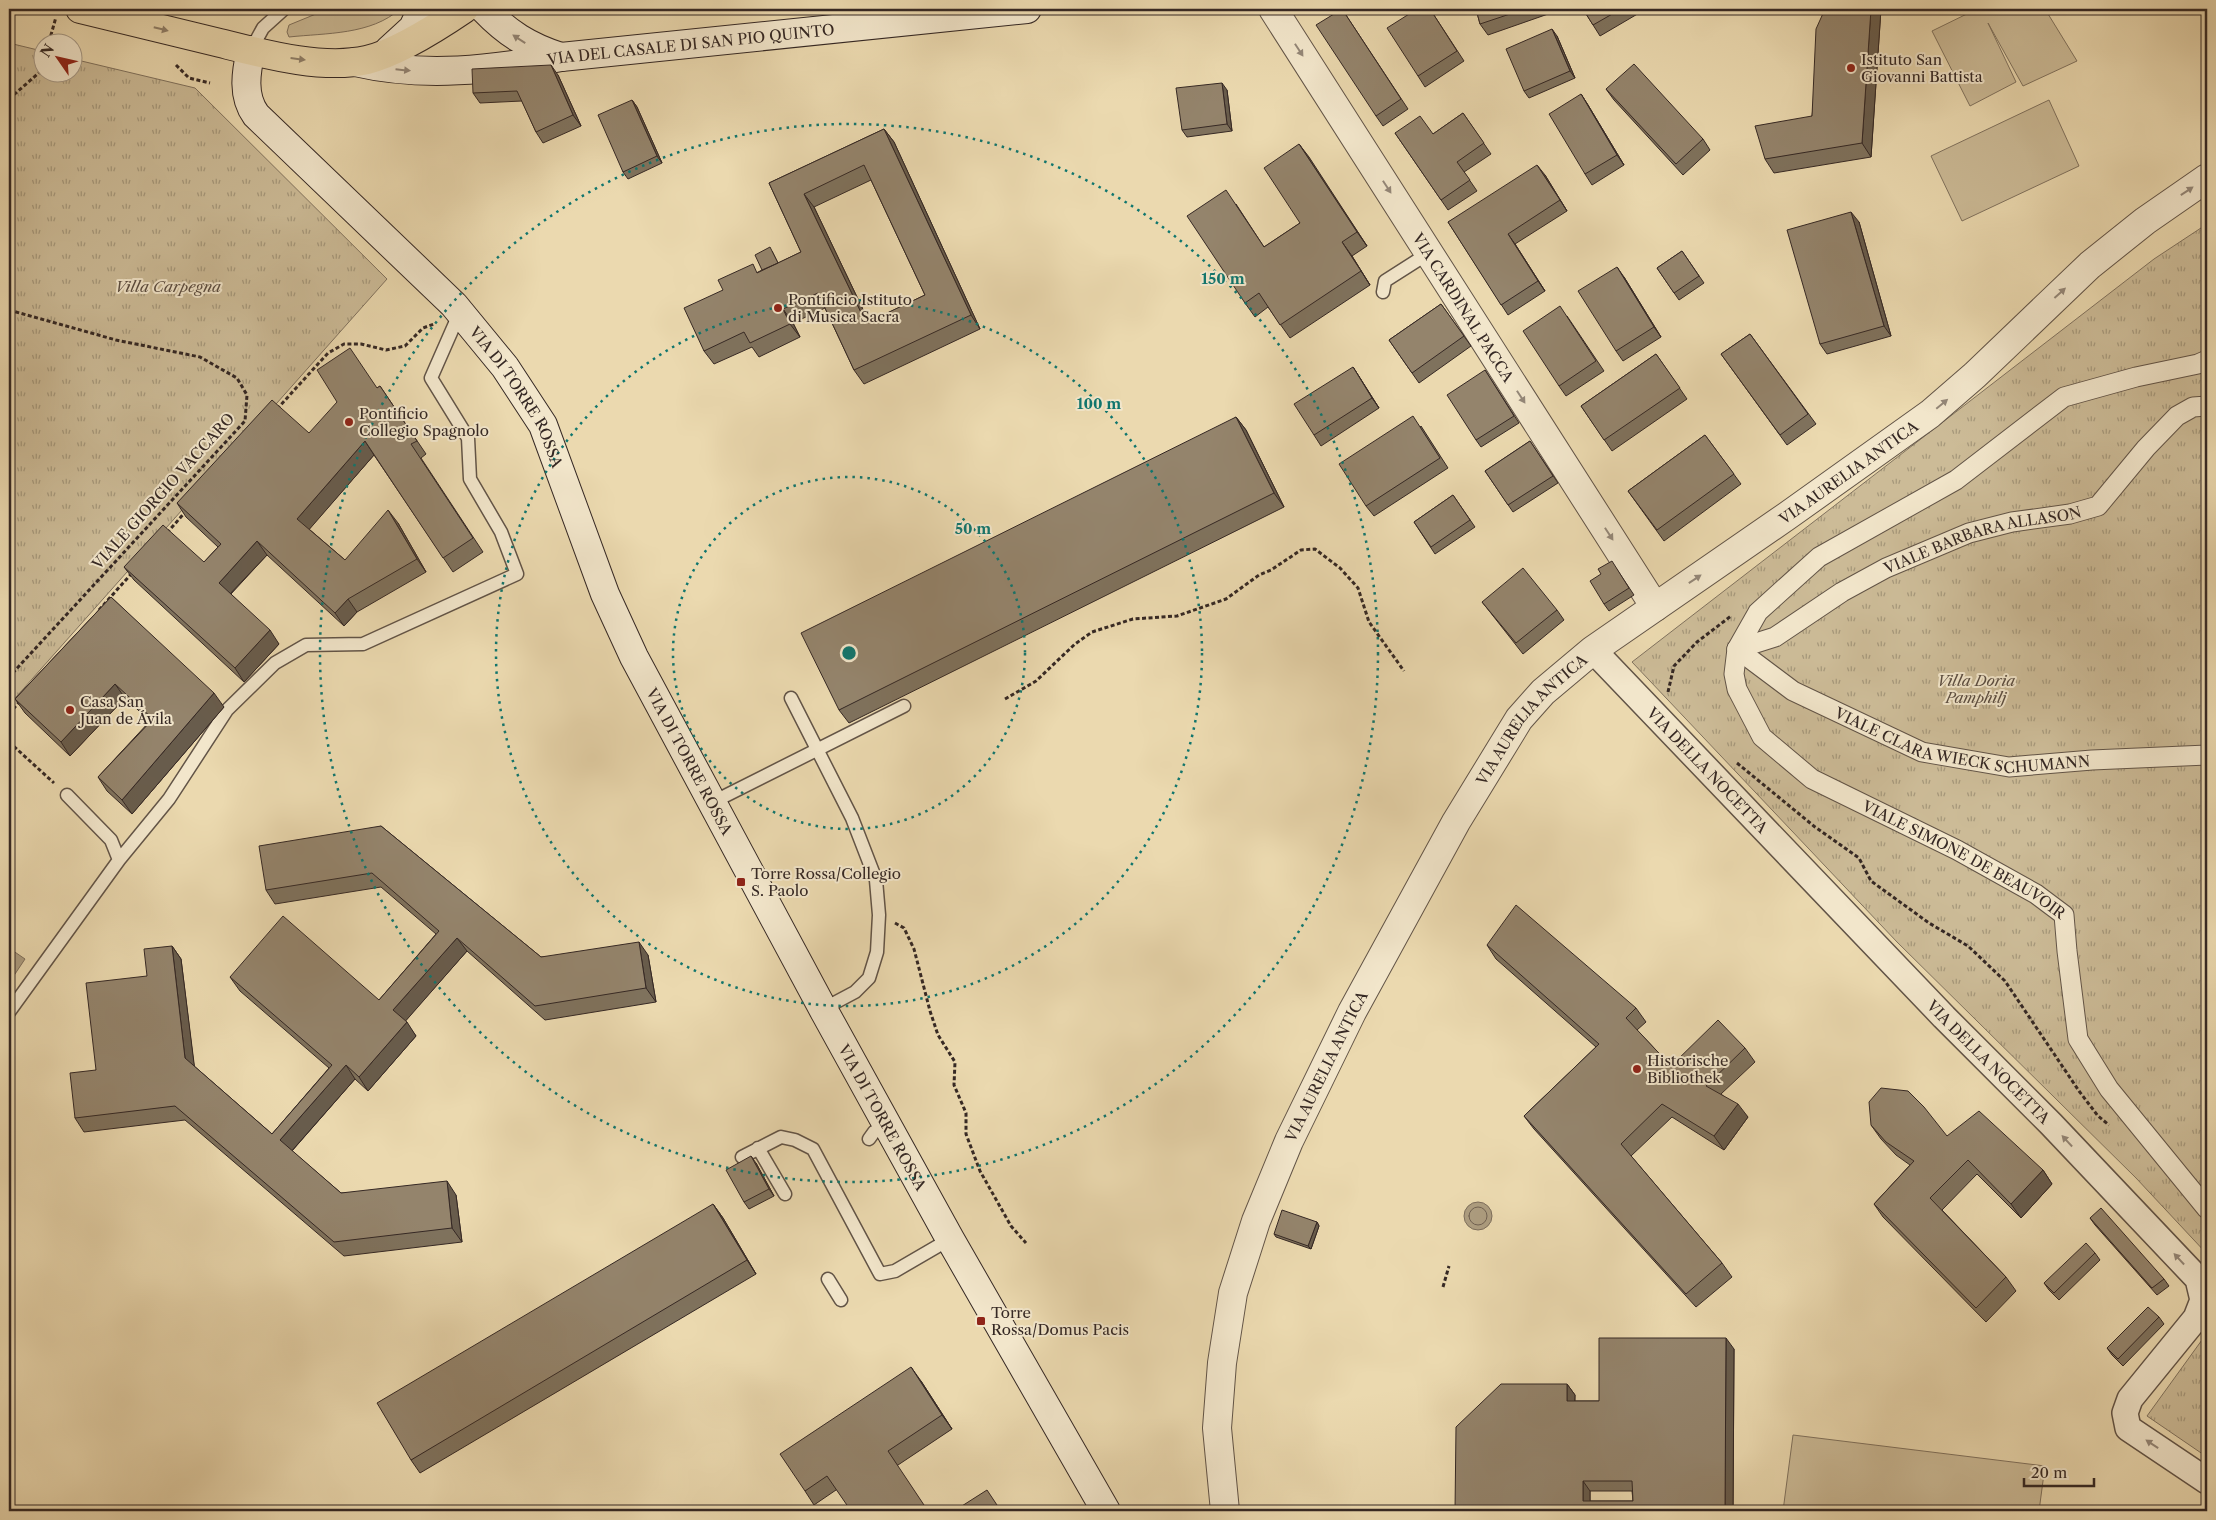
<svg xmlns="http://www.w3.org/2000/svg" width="2216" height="1520" font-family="'Libre Caslon Text',serif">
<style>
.green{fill:#ccbb97;stroke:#80725e}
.park{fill:url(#park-tufts);stroke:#80725e}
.water{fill:#ad9d80;stroke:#7d6e5b}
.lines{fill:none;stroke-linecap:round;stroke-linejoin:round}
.shore{stroke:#716252;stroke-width:1}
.service-casing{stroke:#625447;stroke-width:15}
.pedestrian-casing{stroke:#625447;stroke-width:21}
.minor-casing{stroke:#625447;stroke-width:28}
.tertiary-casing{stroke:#625447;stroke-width:30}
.secondary-casing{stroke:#352824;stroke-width:30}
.primary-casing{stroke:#352824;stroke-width:30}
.path{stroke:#352824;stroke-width:3;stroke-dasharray:4 2.5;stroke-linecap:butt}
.service{stroke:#f2e6cb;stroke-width:12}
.pedestrian{stroke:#f2e6cb;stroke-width:19}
.minor{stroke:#f2e6cb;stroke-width:25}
.tertiary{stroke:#f2e6cb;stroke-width:28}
.secondary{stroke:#f2e6cb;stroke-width:28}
.primary{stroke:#ebd9af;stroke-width:28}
.wall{fill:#7f725d;stroke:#352824;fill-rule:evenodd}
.shaded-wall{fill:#685c4c;stroke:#352824}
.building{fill:#94846c;stroke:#352824;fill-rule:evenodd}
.oneway{fill:#90806a}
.oneway2{fill:#948778}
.ring{fill:none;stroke:#0f766e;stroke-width:2.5;stroke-dasharray:2.5 5}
.poi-dot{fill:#8f2418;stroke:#f2e6cb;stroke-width:2}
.labels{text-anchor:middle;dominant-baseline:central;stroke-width:4;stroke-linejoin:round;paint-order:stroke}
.street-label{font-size:15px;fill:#352824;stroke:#f2e6cb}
.poi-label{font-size:15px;fill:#352824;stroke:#f2e6cb;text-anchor:start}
.park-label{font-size:15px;font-style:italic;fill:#5b4d41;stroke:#f2e6cb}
.centre{fill:#0f766e;stroke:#f2e6cb;stroke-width:2.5}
.ring-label{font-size:15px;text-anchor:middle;font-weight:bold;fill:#0f766e;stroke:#f2e6cb;stroke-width:4;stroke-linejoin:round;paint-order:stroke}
</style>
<defs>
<pattern id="park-tufts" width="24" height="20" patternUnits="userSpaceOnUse" patternTransform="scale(1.25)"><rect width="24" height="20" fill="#ccbb97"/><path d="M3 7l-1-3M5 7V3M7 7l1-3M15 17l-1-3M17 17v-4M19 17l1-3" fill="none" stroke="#a6987b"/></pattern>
</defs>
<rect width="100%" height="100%" fill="#ebd9af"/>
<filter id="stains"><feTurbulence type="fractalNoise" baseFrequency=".004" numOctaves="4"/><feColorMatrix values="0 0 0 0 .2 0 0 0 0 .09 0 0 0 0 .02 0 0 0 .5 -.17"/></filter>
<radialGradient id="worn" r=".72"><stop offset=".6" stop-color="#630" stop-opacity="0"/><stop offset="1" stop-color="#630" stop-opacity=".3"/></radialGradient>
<path class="green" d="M328,9H400C371,35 326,33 289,37L287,32L289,25Z
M1977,9H2045L2077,61L2023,86L1988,23L2016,82L1970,106L1932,31Z
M2049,100L2079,166L1962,221L1931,156Z
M1793,1435L2045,1466L2039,1511H1783Z"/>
<path class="park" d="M9,43L42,51V72H72L73,59L195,88L387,279L9,705Z
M2207,224V1254L2136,1178L1897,942L1632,662L2154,259Z
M2207,1333V1457L2147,1416Z"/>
<path class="water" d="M9,948L25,959L9,983Z
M1464 1216a14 14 0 1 1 28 0a14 14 0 1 1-28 0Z"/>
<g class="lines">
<path class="shore" d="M1469 1216a9 9 0 1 1 18 0a9 9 0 1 1-18 0Z"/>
<g class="service-casing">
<path id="service" d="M251,50L263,28L284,9
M1383,292L1385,281L1429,253
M791,698L852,818L876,880L879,915L877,952L869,978L855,992L823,1009
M713,802L904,706
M119,860L169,799L227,710L275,663L306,645L363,644L517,574L501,532L470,479L468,438L431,378L460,312
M9,1012L119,860L111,840L67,795
M869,1139L874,1132L887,1126
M758,1148L785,1194
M742,1157L781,1137L795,1140L813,1149L880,1274L895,1271L950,1239
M828,1279L841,1300"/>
</g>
<g class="pedestrian-casing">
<g id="pedestrian">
<path id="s1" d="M2207,360L2198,364L2136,377L2064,397L1956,480L1819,557L1758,612L1737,649L1734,674L1737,689L1762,737L1812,779L1957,850L2036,894L2064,915L2067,951L2078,1039L2109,1089L2207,1209"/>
<path id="s2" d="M1737,649L1775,637L1842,592L1886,568L1969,533L2012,522L2070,514L2098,506L2146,448L2177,416L2193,407L2207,406"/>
<path id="s3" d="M1737,649L1793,691L1922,752L2009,767L2092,760L2207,755"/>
</g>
</g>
<g class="minor-casing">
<g id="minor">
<path id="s4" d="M1593,650L1944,1017L2051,1124L2198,1279L2203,1300L2196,1318L2130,1399L2125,1413L2128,1428L2207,1481"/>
</g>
</g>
<g class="tertiary-casing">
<g id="tertiary">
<path id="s5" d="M1273,9L1655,607"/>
<path id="s6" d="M1225,1511L1217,1428L1222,1363L1233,1293L1256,1221L1289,1141L1352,1012L1456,822L1519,719L1543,692L1593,650L1787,516L1930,414L1975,375L2090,265L2145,221L2207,178"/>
</g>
</g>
<g class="secondary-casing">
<g id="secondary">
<path d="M484,9C507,33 529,47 561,57"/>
<path id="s7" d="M251,50C246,72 242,96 256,115L454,305L505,367L543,425L605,594L634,657L823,1009L950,1239L1106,1511"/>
<path d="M389,50L413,28L422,9"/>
<path id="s8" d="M355,62C424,78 492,70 561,57L1027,9"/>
</g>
</g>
<g class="primary-casing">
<path id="primary" d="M80,9C127,20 173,32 220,43C264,54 322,70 367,60C396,53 439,26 464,9"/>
</g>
<path class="path" d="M49,42L56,17
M176,65L189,78L210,83
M9,99L41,71L42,65
M9,310L116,340L200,357L237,378L247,395L245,421L9,677
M277,409L328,353L344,344H361L386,350L405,346L423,328L434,324
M167,533L186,511
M99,610L132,573
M1668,692L1674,666L1697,642L1731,616
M1005,699L1036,681L1075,644L1092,632L1133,619L1177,616L1226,599L1259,575L1271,570L1301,550L1315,549L1340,568L1358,588L1369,622L1404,671
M9,714L20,701
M9,742L54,783
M1737,763L1815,827L1859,858L1871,881L1929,923L1968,946L2005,981L2079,1091L2098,1116L2109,1125
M895,923L904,928L914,949L930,1011L938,1035L955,1062L954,1085L966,1113V1134L980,1171L1011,1226L1026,1243
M1443,1287L1449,1266"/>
<use href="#service" class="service"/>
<use href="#pedestrian" class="pedestrian"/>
<use href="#minor" class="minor"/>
<use href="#tertiary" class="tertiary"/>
<use href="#secondary" class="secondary"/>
<use href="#primary" class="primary"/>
</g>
<path class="wall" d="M1342,9L1408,109L1383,126L1376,116Z
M1430,9L1464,61L1425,87L1418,76Z
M1476,9H1549L1551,13L1488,35L1480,24Z
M1583,9H1646L1600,36Z
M1825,9H1881L1871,157L1774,173L1765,159L1812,116Z
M1557,36L1575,78L1529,98L1524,91Z
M558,75L581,126L543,143L536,132L522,101L480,103L473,93Z
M1606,89L1703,139L1710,150L1683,175L1614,100Z
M1227,90L1232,131L1187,137L1182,130Z
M1581,94L1588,105L1624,165L1592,185L1585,174Z
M632,100L637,107L662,163L628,179L623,172Z
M1463,113L1491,154L1464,172L1477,191L1448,210L1395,133L1433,134Z
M884,129L894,142L980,329L864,384L854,370L825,308L793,323L800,337L759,357L752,347L714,364L704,351L723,290L762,270L772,251L778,263L801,252L769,183ZM871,180L925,295L869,322L814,207Z
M1299,144L1367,246L1352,256L1370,285L1290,338L1268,307L1255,317L1245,303L1236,204L1264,247L1300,223Z
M1545,175L1567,211L1515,244L1545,291L1508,315L1448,222Z
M1859,222L1891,336L1827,354L1820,344Z
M1682,251L1704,283L1679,300L1657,268Z
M1624,277L1661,337L1623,361L1616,351Z
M1441,304L1471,346L1419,383L1389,340Z
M1567,316L1604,371L1566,396L1559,386Z
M1750,334L1816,424L1787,445L1721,354Z
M1656,354L1687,399L1612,451L1581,406Z
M1353,367L1379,408L1321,446L1314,435Z
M1485,370L1519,423L1481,447L1476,440Z
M380,386L426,454L421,458L483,552L453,572L374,455L309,529L345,560L398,523L426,572L357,612L344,626L267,555L231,594L279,644L244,682L134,580L124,567L204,562L218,547L186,517L177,503L309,433Z
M1236,417L1246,430L1284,507L849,723L839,710Z
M1421,426L1448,468L1374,516L1366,506Z
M1705,435L1741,484L1664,541L1628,491Z
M1530,441L1558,483L1513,512L1485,471Z
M1453,495L1475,527L1435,554L1414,522Z
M1616,568L1634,595L1609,611L1604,604Z
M111,597L224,707L132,814L107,791L98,777L150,721L125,698L70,756L25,713L15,699Z
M1482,602L1557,610L1564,620L1523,654L1490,612Z
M381,826L541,957L648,955L656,1002L545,1020L467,951L405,1021L416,1036L368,1091L355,1079L292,1151L341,1193L456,1195L462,1242L344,1256L185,1120L84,1132L75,1118L96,1070L147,976L172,946L181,959L194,1066L272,1134L329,1068L240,991L230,977L379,1000L436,934L381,887L275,904L266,890Z
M1487,945L1636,1008L1646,1022L1637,1030L1671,1066L1745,1048L1755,1062L1721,1094L1748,1117L1724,1150L1672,1117L1631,1156L1722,1263L1732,1277L1696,1307L1534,1129L1524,1116L1596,1047L1496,959Z
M1871,1125L1947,1136L2043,1170L2052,1184L2021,1218L1977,1174L1942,1210L2006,1277L2016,1291L1986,1322L1883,1217L1874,1204L1910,1165L1896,1155L1881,1139Z
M756,1163L774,1196L749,1209L744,1202Z
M713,1204L723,1218L756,1274L420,1473L411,1460Z
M2090,1218L2164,1279L2169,1286L2157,1295L2095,1225Z
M1317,1222L1319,1226L1311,1249L1276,1237L1274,1234Z
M2095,1253L2100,1260L2059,1300L2049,1290L2044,1283Z
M2159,1317L2164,1324L2123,1366L2112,1355L2107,1348Z
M1734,1349L1733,1511H1455L1567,1384L1575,1395V1401H1599ZM1590,1491H1632L1633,1501H1590Z
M921,1381L952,1429L898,1465L836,1490L814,1505L805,1491Z"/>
<path class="shaded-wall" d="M1871,9H1881L1871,157L1862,143Z
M1552,29L1557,36L1575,78L1570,71Z
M551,65L558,75L581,126L573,115Z
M1222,83L1227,90L1232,131L1227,124Z
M1581,94L1588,105L1624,165L1617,155Z
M632,100L637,107L662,163L657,156Z
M884,129L894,142L980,329L971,315Z
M1299,144L1309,157L1367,246L1357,232Z
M1537,165L1545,175L1567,211L1560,200Z
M804,194L814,207L876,337L866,323Z
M1851,212L1859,222L1891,336L1884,326Z
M1508,234L1515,244L1545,291L1538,281Z
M1342,242L1352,256L1370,285L1361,271Z
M1617,267L1624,277L1661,337L1654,327Z
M783,309L793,323L800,337L790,324Z
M1353,367L1360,378L1379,408L1372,398Z
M1236,417L1246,430L1284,507L1274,493Z
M365,441L374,455L307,532L297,519Z
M388,510L398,523L426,572L417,559Z
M257,541L267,555L228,596L219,583Z
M348,599L357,612L344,626L335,613Z
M270,630L279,644L244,682L235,668Z
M115,684L125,698L70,756L61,742Z
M214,693L224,707L132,814L122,800Z
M457,938L467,951L403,1024L393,1010Z
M639,942L648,955L656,1002L646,988Z
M172,946L181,959L195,1071L185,1058Z
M407,1022L416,1036L368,1091L359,1077Z
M346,1065L355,1079L289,1154L280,1140Z
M1738,1104L1748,1117L1724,1150L1714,1136Z
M751,1156L756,1163L774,1196L769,1189Z
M2043,1170L2052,1184L2021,1218L2011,1204Z
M447,1181L456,1195L462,1242L452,1228Z
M713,1204L723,1218L756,1274L747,1260Z
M1317,1222L1319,1226L1311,1249L1308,1246Z
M1726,1338L1734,1349L1733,1511H1725Z
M911,1367L921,1381L952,1429L942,1415Z
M1567,1384L1575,1395L1574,1411L1567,1401Z
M1583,1481L1590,1491V1511L1583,1501Z"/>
<path class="building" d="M1342,9L1401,99L1376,116L1316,25Z
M1417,9H1430L1457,51L1418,76L1387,28Z
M1476,9H1525L1480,24Z
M1583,9H1621L1593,25Z
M1825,9H1871L1862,143L1765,159L1755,126L1812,116L1816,29Z
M1552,29L1570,71L1524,91L1506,49Z
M1634,64L1703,139L1676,164L1606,89Z
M551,65L573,115L536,132L517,91L473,93L472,69Z
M1222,83L1227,124L1182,130L1176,88Z
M1581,94L1617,155L1585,174L1549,114Z
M632,100L657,156L623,172L598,115Z
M1463,113L1484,143L1457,162L1470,180L1441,200L1395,133L1420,116L1433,134Z
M884,129L971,315L854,370L818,293L783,309L790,324L750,343L744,332L704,351L684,308L723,290L718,280L753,264L757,273L801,252L769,183ZM864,165L925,295L866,323L804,194Z
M1299,144L1357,232L1342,242L1361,271L1280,325L1259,293L1245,303L1187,216L1226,190L1264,247L1300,223L1264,168Z
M1537,165L1560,200L1508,234L1538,281L1501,305L1448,222Z
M1851,212L1884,326L1820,344L1787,230Z
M770,247L778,263L762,270L755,255Z
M1682,251L1699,276L1674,293L1657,268Z
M1617,267L1654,327L1616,351L1578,291Z
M1441,304L1464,336L1412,373L1389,340Z
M1560,306L1596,361L1559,386L1523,331Z
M1750,334L1808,414L1780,435L1721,354Z
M350,348L377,388L380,386L417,441L411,444L473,538L443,558L365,441L297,519L345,560L388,510L417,559L348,599L335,613L257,541L219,583L270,630L235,668L124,567L163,525L204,562L221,544L177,503L272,400L309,433L337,402L317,370Z
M1656,354L1680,388L1604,440L1581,406Z
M1353,367L1372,398L1314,435L1294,404Z
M1485,370L1514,416L1476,440L1447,395Z
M1413,416L1440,458L1366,506L1339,464Z
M1236,417L1274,493L839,710L801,633Z
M1705,435L1734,474L1657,530L1628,491Z
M1530,441L1553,476L1508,505L1485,471Z
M1453,495L1470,520L1431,547L1414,522Z
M1612,561L1629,588L1604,604L1590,581L1601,574L1598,569Z
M1523,568L1557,610L1516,643L1482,602Z
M111,597L214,693L122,800L98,777L153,719L115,684L61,742L15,699Z
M381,826L541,957L639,942L646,988L535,1006L457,938L393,1010L407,1022L359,1077L346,1065L280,1140L341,1193L447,1181L452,1228L334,1242L175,1106L75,1118L70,1073L96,1070L86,983L147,976L144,949L172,946L185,1058L272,1134L332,1065L230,977L283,916L379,1000L439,931L372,873L266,890L259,846Z
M1516,905L1636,1008L1626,1018L1671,1066L1718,1020L1745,1048L1706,1086L1738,1104L1714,1136L1662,1104L1621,1144L1722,1263L1686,1294L1524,1116L1599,1044L1487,945Z
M1881,1088L1908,1091L1924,1107L1947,1136L1979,1111L2043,1170L2011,1204L1968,1160L1930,1198L2006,1277L1976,1308L1874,1204L1914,1161L1886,1142L1871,1125L1869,1102Z
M751,1156L769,1189L744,1202L726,1170Z
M713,1204L747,1260L411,1460L377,1403Z
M2101,1208L2164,1279L2152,1288L2090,1218Z
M1282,1210L1317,1222L1308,1246L1274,1234Z
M2086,1243L2095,1253L2054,1293L2044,1283Z
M2148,1307L2159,1317L2118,1359L2107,1348Z
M1599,1338H1726L1725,1511H1455L1456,1427L1501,1384H1567V1401H1599ZM1583,1481H1632L1633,1501H1583Z
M911,1367L942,1415L888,1451L928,1511H851L827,1476L805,1491L780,1454Z
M987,1490L1001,1511H954Z"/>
<defs><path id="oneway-solid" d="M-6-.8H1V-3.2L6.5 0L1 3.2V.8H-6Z" transform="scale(1.25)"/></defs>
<g class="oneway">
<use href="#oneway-solid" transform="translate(161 29) rotate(14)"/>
<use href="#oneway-solid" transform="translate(298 59) rotate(7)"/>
</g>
<g class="oneway2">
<use href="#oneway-solid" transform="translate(519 39) rotate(-147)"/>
<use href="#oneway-solid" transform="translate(1299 50) rotate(57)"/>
<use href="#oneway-solid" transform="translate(403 70) rotate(6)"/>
<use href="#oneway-solid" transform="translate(1387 187) rotate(57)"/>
<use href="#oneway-solid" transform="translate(2187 191) rotate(-34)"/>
<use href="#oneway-solid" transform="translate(2060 293) rotate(-42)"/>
<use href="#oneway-solid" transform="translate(1521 397) rotate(57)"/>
<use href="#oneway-solid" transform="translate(1942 404) rotate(-40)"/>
<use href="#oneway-solid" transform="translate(1609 534) rotate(57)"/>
<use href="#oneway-solid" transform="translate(1695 579) rotate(-34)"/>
<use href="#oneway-solid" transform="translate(2067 1141) rotate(-133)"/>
<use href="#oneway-solid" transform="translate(2179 1259) rotate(-133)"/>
<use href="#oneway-solid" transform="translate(2152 1444) rotate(-146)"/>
</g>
<g class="ring">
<circle cx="849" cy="653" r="176"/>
<circle cx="849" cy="653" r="353"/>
<circle cx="849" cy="653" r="529"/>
</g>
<g class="poi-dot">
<circle cx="1851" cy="68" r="5"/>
<circle cx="778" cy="308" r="5"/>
<circle cx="349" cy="422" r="5"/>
<circle cx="70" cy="710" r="5"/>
<rect x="736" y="877" width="10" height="10" rx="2.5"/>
<circle cx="1637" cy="1069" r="5"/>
<rect x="976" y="1316" width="10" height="10" rx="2.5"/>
</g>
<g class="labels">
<g class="street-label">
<text stroke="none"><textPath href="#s8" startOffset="338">VIA DEL CASALE DI SAN PIO QUINTO</textPath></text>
<text stroke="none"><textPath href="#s5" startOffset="354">VIA CARDINAL PACCA</textPath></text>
<text stroke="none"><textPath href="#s7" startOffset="454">VIA DI TORRE ROSSA</textPath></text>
<text stroke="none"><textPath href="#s6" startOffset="1275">VIA AURELIA ANTICA</textPath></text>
<text transform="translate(163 491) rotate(-48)">VIALE GIORGIO VACCARO</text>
<text stroke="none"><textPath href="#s2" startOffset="272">VIALE BARBARA ALLASON</textPath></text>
<text stroke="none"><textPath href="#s6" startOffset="870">VIA AURELIA ANTICA</textPath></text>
<text stroke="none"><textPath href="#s3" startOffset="250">VIALE CLARA WIECK SCHUMANN</textPath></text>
<text stroke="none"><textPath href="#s7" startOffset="859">VIA DI TORRE ROSSA</textPath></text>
<text stroke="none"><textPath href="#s4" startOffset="166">VIA DELLA NOCETTA</textPath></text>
<text stroke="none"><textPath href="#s1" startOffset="898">VIALE SIMONE DE BEAUVOIR</textPath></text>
<text stroke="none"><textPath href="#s4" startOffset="571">VIA DELLA NOCETTA</textPath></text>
<text stroke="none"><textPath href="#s6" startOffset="465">VIA AURELIA ANTICA</textPath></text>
<text stroke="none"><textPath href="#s7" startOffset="1264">VIA DI TORRE ROSSA</textPath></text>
</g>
<g class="poi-label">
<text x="1861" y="59">Istituto San<tspan x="1861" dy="17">Giovanni Battista</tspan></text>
<text x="788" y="299">Pontificio Istituto<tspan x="788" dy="17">di Musica Sacra</tspan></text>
<text x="359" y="413">Pontificio<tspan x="359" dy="17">Collegio Spagnolo</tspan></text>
<text x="80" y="701">Casa San<tspan x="80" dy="17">Juan de Ávila</tspan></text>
<text x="751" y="873">Torre Rossa/Collegio<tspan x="751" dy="17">S. Paolo</tspan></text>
<text x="1647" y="1060">Historische<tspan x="1647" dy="17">Bibliothek</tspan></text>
<text x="991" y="1312">Torre<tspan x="991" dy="17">Rossa/Domus Pacis</tspan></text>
</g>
<g class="park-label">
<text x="168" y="286">Villa Carpegna</text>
<text x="1976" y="680">Villa Doria<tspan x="1976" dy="17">Pamphilj</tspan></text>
</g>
</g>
<circle cx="849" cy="653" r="8" class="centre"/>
<g class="ring-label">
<text x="1223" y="284">150 m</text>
<text x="1099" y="409">100 m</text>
<text x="973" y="534">50 m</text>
</g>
<rect width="2216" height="1520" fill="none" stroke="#ebd9af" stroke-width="30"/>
<rect x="10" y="10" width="2196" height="1500" fill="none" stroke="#352824" stroke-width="2.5"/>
<rect x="15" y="15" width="2186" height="1490" fill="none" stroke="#352824"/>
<g transform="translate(58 58) rotate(304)"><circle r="24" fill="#f2e6cb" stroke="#a69a88"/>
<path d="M0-4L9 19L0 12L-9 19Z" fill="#8f2418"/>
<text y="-8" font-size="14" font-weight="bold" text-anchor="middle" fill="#352824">N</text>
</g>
<path d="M2024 1478v8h70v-8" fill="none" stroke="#352824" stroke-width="2.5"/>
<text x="2031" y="1478" font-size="15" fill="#352824" stroke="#f2e6cb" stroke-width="4" paint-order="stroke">20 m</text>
<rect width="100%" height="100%" filter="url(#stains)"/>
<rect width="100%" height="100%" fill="url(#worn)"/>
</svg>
